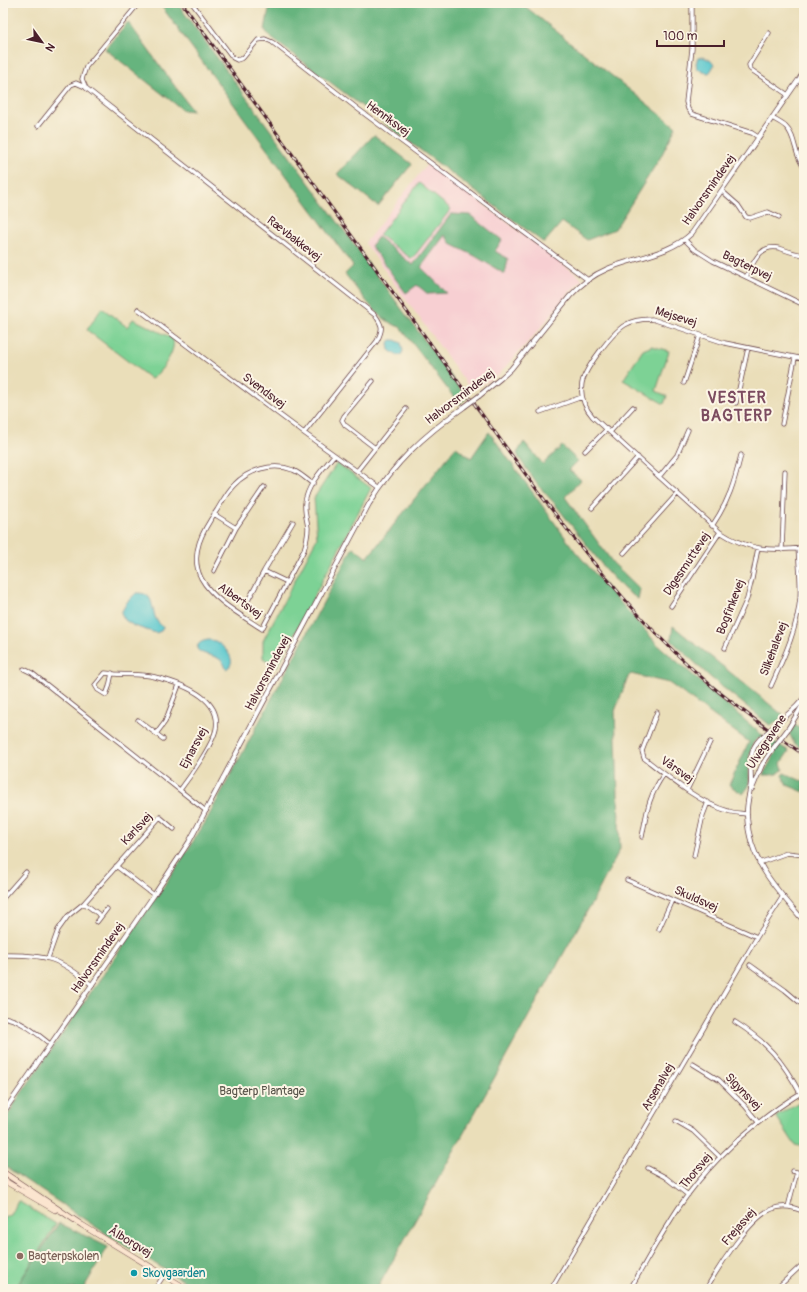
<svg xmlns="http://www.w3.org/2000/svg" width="807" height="1292" font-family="Pangolin,sans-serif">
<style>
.built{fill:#f7cfd2}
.green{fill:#7dd295;stroke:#647860}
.forest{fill:#66b47e;stroke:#586a54}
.water{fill:#59c7cd;stroke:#52737c}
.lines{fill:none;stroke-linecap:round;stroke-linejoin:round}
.minor-casing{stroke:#623c40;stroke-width:5}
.tertiary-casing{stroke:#623c40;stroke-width:5.5}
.secondary-casing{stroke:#623c40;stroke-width:6}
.minor{stroke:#fff;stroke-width:3.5}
.tertiary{stroke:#fff;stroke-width:4}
.secondary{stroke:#fbe5cf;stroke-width:5}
.rail-casing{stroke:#4a1f2b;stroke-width:3}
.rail{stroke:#fcf5e5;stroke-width:1.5;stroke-dasharray:4.5;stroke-linecap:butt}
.tertiary-bridge-casing{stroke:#623c40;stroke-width:5.5;stroke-linecap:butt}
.tertiary-bridge{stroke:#fff;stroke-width:4}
.education-dot{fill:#8d6e63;stroke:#fcf5e5;stroke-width:1.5}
.culture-dot{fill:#0f9aa8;stroke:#fcf5e5;stroke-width:1.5}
.labels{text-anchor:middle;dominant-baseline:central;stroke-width:4;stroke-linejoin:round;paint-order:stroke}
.street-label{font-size:12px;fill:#4a1f2b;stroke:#fcf5e5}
.park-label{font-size:12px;fill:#59554b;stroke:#fcf5e5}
.education-label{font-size:12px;fill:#785e54;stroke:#fcf5e5;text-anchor:start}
.culture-label{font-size:12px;fill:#0d838f;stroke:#fcf5e5;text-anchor:start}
.district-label{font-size:16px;font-weight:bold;letter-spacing:1px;fill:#7c4c60;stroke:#fcf5e5}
</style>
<rect width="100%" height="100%" fill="#fcf5e5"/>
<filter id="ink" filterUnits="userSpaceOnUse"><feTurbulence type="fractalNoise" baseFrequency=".025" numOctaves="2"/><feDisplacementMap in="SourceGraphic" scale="8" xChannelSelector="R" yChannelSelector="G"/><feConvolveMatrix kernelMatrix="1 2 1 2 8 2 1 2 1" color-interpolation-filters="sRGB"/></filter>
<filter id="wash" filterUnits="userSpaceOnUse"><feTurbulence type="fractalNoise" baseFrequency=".012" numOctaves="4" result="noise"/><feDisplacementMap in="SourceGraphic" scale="16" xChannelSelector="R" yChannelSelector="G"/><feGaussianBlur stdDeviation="0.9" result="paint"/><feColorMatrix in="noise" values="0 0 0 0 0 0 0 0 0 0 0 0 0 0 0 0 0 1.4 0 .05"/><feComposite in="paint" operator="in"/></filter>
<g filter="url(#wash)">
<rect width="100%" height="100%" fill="#eadeb9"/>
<path class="built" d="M428,163L583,279L565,297L540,329L499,374L472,391L365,243Z"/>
<path class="green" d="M419,183L451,209L412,259L379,235Z
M102,308L127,327L133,319L172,338C179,348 160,374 151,379L87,330Z
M652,346L669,351L656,391L667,396L664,404L623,380L643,350Z
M337,463L371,488L277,667L263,658V641L317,538L314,498Z
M804,1099V1147L795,1145L776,1116Z
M18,1201L56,1224L15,1289H3V1217L11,1215Z"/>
<path class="forest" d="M159,3H177L467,398L459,404L400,327C378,321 359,291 345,274L353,266Z
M270,3H521L676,127L660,158L615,229L587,240L562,222L544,243L270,37L265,30Z
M128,22L193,111L183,110L105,49Z
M374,135L412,164L378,206L337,174Z
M451,214L470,215L502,240L495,251L508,259L505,274L475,256L451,244L445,235L421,267L447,293L428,294L417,285L406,293L371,246L378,237L413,265Z
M489,432L575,551L657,644L761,734L789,751L781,763L783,769C778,776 770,775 763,775L776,752L759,738L753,743L749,757V786L743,794L729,785L749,742L669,683L631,674L628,677L615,711L620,849L595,897L377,1289H197L111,1237L3,1165V1124L16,1101L171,876L206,821L353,547L367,558L456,447L471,458Z
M524,442L543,464L562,446L578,461L569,470L581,480L565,497L613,563L640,589L638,599L624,589L606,570L555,504L537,484L519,458L517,453Z
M673,626L784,716L771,726L710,677L671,640Z
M795,725L804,731V750L794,743L789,733Z
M784,773L804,782V792L787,785L782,775Z
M59,1223L108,1247L83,1289H15Z"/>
<path class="water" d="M703,57L710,60L714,65L712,69L709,73L703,72L697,68L696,63L698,58Z
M391,340H395L401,343L403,351L401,355H396L389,350L388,343Z
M136,593C156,592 150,609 157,621C159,624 162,625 163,628L161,631L156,633L134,626L125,620L121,613L127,602Z
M208,640C211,640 214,640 217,642C225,647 239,662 226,669C222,652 204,658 197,649C197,643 202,641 208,640Z"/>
</g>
<g filter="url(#ink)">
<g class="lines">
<g class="minor-casing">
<path id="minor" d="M139,3L86,67L82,79L86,88L375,315C383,326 383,329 377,341L304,433
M192,3L233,58L237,60L243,58L258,40L265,39L272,42L358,109L588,280
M692,3V49L686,102L688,109L692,114L752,133L758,137
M769,33L749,65L750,69L788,95
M772,118C777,121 782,123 786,127C796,136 794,156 804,167
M38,126L71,85L76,83L85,87
M722,191L738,205L746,217L750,218L768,212L779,217
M685,240L694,249L713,261L804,305
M746,277C754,261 761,242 782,249C790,252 796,254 804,255
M138,309L304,433L379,487
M804,359L725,343L652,319C642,319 633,320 625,325C612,333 585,368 582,383C580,396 585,408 593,417L720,532C749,551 771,551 804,548
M373,381L344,416L342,420L345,425L375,448
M684,383L700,335
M736,403L748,348
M540,412L582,397
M782,424L795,358
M610,432L633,407
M585,451L607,429
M357,471L406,409
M659,477L677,455L688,430
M313,484C306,479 300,473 293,470C272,462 248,470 234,485C227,492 222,502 217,510C203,530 189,554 201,578C213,600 241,615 262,629L304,550C306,543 308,536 308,528C307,520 304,512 305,503C307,485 323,469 334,455
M592,508L638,457
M214,514L236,528
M712,526C729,501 734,483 741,455
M782,550L785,471
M624,553L677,494
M214,571L236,528L264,487
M287,582L264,571L293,522
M245,606L264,571
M671,606L720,532
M725,648L747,599L752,579L758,548
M24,669L32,673L206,811
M112,673L109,687L106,695L98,690L95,685L105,673L115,674C128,675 143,674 155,677C179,683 222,697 216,729C213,744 190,777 180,790
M771,686C784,657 797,630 800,598C801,582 799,565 798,548
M657,712L642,751L644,758C667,776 699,803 728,811C734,813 741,813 747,814
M138,720L163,739
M156,734L165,722L179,685
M687,790L710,742
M642,837C647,811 648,797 664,774
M694,856L703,815L708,802
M759,863L787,853L804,855
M116,866L154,895
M627,880L757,937
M3,898L26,872
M84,903L101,916
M97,922L107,909
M659,929L672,900
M3,955C46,954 59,958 92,985
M48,958L58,930L68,916L84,903L160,817L174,829
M750,965L785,990L804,1006
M3,1017C21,1020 36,1033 50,1044
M735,1022C767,1042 782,1060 800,1093
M693,1064L719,1080L745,1106L758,1122
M676,1121L693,1131L720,1157
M648,1168L665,1177L688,1195
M788,1207L797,1172L792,1171
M155,1289L164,1275
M551,1289L757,937L783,896
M630,1289C646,1262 661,1234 679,1207C711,1160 755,1121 804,1091
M706,1289C718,1268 750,1217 772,1209C783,1205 794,1207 804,1212
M776,1289L804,1263"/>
</g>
<g class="tertiary-casing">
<path id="tertiary" d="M479,396L501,378L511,369L570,296C580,285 593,275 607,269C635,257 669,255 692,233L804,72
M778,723L796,707L804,698
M788,729L804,703
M760,739C748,751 751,767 751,782C750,793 746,805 747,816C749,861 776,889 804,921
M752,789L762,765L772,750
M3,1113L154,895L189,842L369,504C395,462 423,436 464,407"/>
</g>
<g class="secondary-casing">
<path id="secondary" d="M3,1172L82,1225L187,1289
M3,1180L55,1210"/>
</g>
<use href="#minor" class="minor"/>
<use href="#tertiary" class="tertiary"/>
<use href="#secondary" class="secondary"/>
<g class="rail-casing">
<path id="rail" d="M182,3L540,494C592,563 648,632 714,688C743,712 773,733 804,755"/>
</g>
<use href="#rail" class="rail"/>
<g class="tertiary-bridge-casing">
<path id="tertiary-bridge" d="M464,407L479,396
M760,739L778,723
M772,750L788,729"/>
</g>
<use href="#tertiary-bridge" class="tertiary-bridge"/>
</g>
</g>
<circle class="education-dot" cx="20" cy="1256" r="4"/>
<circle class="culture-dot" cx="134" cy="1273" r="4"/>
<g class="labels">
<g class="street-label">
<text transform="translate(388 119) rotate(36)">Henriksvej</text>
<text transform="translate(709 190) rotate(-55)">Halvorsmindevej</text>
<text transform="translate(294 239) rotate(38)">Rævbakkevej</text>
<text transform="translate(747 266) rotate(26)">Bagterpvej</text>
<text transform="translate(676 317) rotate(17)">Mejsevej</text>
<text transform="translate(264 391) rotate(37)">Svendsvej</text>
<text transform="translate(460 397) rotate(-37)">Halvorsmindevej</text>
<text transform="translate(687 564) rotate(-56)">Digesmuttevej</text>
<text transform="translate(240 601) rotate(36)">Albertsvej</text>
<text transform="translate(731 607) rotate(-69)">Bogfinkevej</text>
<text transform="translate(774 649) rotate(-69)">Silkehalevej</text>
<text transform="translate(268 673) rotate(-62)">Halvorsmindevej</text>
<text transform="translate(767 742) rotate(-57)">Ulvegravene</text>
<text transform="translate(194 748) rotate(-62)">Ejnarsvej</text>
<text transform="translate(677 770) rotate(35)">Vårsvej</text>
<text transform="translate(137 829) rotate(-47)">Karlsvej</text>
<text transform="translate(696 899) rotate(24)">Skuldsvej</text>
<text transform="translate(98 958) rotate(-55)">Halvorsmindevej</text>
<text transform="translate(658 1087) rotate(-60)">Arsenalvej</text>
<text transform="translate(743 1092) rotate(46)">Sigynsvej</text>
<text transform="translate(696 1171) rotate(-50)">Thorsvej</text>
<text transform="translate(739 1227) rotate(-49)">Frejasvej</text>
<text transform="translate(130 1242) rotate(31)">Ålborgvej</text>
</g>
<g class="park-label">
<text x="262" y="1091">Bagterp Plantage</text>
</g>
<g class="education-label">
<text x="28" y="1256">Bagterpskolen</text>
</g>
<g class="culture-label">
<text x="142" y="1273">Skovgaarden</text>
</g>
<g class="district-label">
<text x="737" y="398">VESTER<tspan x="737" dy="18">BAGTERP</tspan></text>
</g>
</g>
<rect width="807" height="1292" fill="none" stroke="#fcf5e5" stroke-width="16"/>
<g transform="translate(42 42) rotate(123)" stroke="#fcf5e5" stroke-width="3" paint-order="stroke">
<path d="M0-3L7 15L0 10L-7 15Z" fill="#4a1f2b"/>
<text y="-6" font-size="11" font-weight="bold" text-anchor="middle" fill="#4a1f2b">N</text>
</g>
<path d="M657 40v6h67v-6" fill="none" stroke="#4a1f2b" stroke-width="2"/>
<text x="663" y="40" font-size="12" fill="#4a1f2b" stroke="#fcf5e5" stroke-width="3" paint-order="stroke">100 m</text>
</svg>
